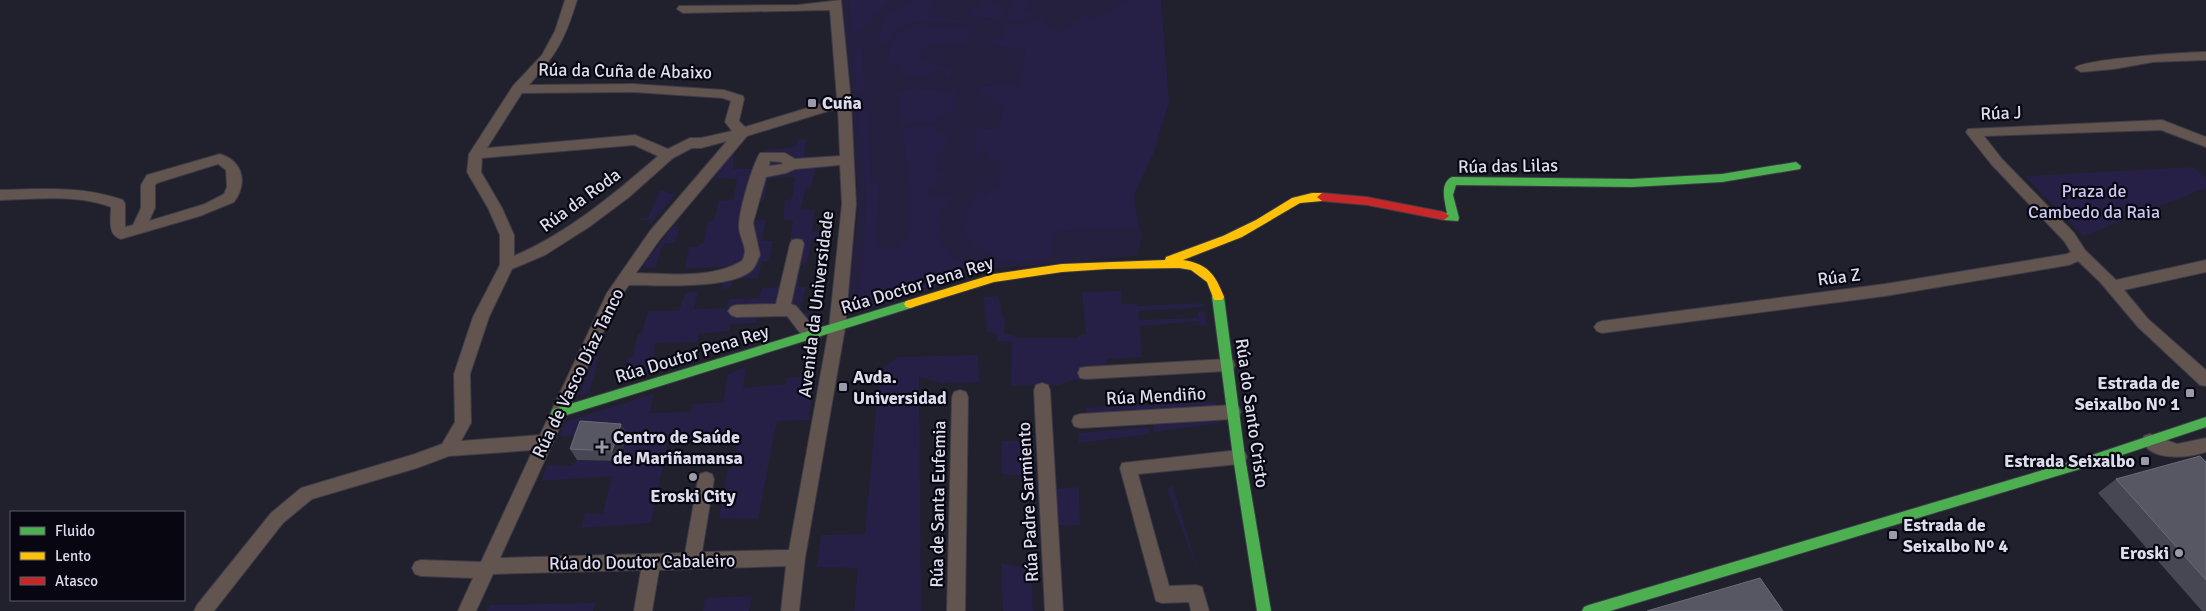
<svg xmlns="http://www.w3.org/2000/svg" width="2206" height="611" font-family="Signika,sans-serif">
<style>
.built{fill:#24203d}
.green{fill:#262047}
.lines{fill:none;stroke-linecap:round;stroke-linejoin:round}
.street-casing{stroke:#3c3b47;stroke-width:2}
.fast-casing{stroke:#3c3b47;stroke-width:2}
.slow-casing{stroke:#3c3b47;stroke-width:2}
.jam-casing{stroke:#3c3b47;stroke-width:2}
.street{fill:#62544e;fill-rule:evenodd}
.fast{fill:#4caf50;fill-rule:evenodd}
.slow{fill:#ffc107;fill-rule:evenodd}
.jam{fill:#c62828;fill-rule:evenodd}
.wall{fill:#474653}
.shaded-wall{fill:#31303d}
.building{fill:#575663;stroke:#6c6b79}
.poi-dot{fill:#9b9aaa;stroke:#080711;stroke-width:2}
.labels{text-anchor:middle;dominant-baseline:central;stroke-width:4.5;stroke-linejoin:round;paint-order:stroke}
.street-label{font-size:18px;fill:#dddced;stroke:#080711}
.poi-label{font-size:18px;font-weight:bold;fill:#dddced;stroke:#080711;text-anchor:start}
.park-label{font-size:18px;fill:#cac7f0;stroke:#080711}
</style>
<rect width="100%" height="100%" fill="#21202d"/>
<path class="built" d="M841,0H1161L1166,81L1130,193L1142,235L1138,256L992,269L867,308H852L847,298L857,221V180Z"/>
<path class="green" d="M849,0H894L878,11L865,28L855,34H851Z
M913,0H935L930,17L976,22L975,24C961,22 949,22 936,22C913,22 901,18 889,42H880C878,17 890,8 913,0Z
M979,0L999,1L998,6L1005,7L1001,19L970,17L973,9H980L982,3L978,2Z
M1013,0H1025L1024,1L1030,5L1026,8L1035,16L1014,21L1005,20Z
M1127,0H1161L1169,102L1154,152L1134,195L1139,227L1054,231L1049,242H1053L1052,252H1048L1049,256C1028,273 970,256 964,228C962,216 975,199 980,189L985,195L999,185L996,181L1003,163L987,159L989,153L980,150L976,159L973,158L976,144L972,142L976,128L993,129L1001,125L1003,104H995V98L986,97V100H983L982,93H978L979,86L1018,85L1022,70L1024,69L1025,60H1022L1026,49L986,45V43H990V39L1002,40L1007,25H1028L1041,19L1058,33L1084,15L1092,20Z
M923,23L926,26L973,29L967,47L945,44V41L943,44L941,41L939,44L926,45L919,61L938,63L937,67L947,65L946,69L952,68V78L946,79V71L945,70L932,74L904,77L901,66L888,65C886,43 901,25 923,23Z
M857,43V48H862L865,91L857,92L852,48Z
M913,88L938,90L939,91H956L955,112L947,113L937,118V123L900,124L899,91Z
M867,96L871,184L879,183L877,244L881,248H897L906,239L909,231L910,200L903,129L912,127H936V132L950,135L934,166L937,168L935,171L942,173L937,185L931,186L927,196L937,199L939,194L951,196C947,204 939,213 938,221C935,235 946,256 958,261C965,264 970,261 977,263L984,255L996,269L870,308L860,307L856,303L863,249L866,198L857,98Z
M806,139L804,156L829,157L830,168L815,169L811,188L805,189L801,209L815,210L812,232H831L830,239L812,240L807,263L801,265L798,287H806L800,311L802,313H819L818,321L794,332L793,317L757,315L756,323L730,324L729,331L698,334L697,342L655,343L653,363L685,364L621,383L628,358L632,357L638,334L642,333L648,311H679L685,293L698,291L694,309L726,308L730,299L759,298L762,288L783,287L800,241L790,239L793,220H783L785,200L792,199L795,177L768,178L764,200L757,201L754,220H766L762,241H773L768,262L762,261L758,278H734L730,288L722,289L725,267L685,268L689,247H697L699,244H703L708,221H714L719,201L733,200L737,179L714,178L733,154V169H759L765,150L795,147L798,140Z
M2193,167L2206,179V188L2083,236L2025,176Z
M660,190L675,195L648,226L650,220H639L640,218H648Z
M673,226H680L675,243L663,244L655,268L642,267Z
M1121,291L1122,304H1136L1137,306L1203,303L1204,307L1138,311L1139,320L1198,318V312H1205L1207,325L1201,326L1199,321L1140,326L1142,357L1107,359L1106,369L1081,370L1082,379L1070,381L1059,385L1011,386L1012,342L997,341V334L987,331L983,297L999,296L1002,317H1005L1004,333L1015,336L1017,338H1078L1079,335L1086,334L1082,292Z
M596,355L599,356L589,393L579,395Z
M978,355L979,382L941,383L919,377L921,611H854L858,568L817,567L821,535L865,534L880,370L898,357Z
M746,367L743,388L785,384L787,378L814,375L809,420L777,421L758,519L719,518L728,468L734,467L738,437L668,441L651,523L581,528L585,513L603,514L612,476L541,481L547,465L572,466L577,460L619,461L627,435L560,436L563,424L570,420L654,394L650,413L690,412L692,404L723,402L728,374Z
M1216,402L1217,407L1155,412V408H1149V413L1086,416V408Z
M1219,419L1220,423L1154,432L1153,422Z
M1148,427L1149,434L1079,443L1078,433Z
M1002,441H1034V477L1001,474Z
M1173,486L1199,574L1167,489Z
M1079,487L1080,525H1054V489Z
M1001,563L1031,569L1033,611H1003Z
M752,596L749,611H703L705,598Z
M595,603L593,611H487L490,605Z"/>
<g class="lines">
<g class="street-casing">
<path id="street" d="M565,0H577C565,39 557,54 529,85L633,84L724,90L743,96L744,99L739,121L745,127L837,99L830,10L683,13L677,9L679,6L798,5L841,0L851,102L856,204L845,328L805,558L799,611H781L786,566L659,570L652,611H634L641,570L493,574L476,611H458L473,578L421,576L415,574L412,568L415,562L421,560L481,562L533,450L449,456L417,468L312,499L283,523L214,611H194L197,605L271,513L301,488L415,454L442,444L455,422L454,374L473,317L500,265V235L488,208L467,172L469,154L513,86L542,55L555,31ZM633,92L723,98L731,101L725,122L732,131L701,138H690L668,149L635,135L487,148L522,93ZM838,108L840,156L795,159L785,153H760C752,166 740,208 739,224C738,239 750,247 742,261C711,279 671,274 636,273L660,239L747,136ZM727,141L650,231L607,293L540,435L461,441L471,423L470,374L489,317L512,269L545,255L589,227L628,198L673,158L692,148H701ZM634,145L658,156C614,194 568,233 514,256V235L502,208L481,172L482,158ZM770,161L781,162L783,164L769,166ZM840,165L842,204L829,328L789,550L702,552L714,479L712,474L706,472L700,474L698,479L685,553L500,558L618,300L629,285C656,285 734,290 753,269C756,265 758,259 760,255L753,223L766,177L786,173L795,169Z
M2206,52V60L2153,62L2114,69L2081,72L2075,68C2081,59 2189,52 2206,52Z
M2162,120L2206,137V147L2161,130L1984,136L2002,159L2074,233L2085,250L2116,280L2206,260V272L2124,290L2148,319L2206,370V386L2200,385L2138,327L2100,282L2078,261L2069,265L1885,296L1602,333L1597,331L1594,327L1597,323L1602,321L1885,284L2067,254L2071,252L2064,241L1992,165L1968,135L1966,132L1968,129Z
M220,154C243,161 248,183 234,202L200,216L121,239C107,235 111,219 111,207C77,194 36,199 0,200V190C42,189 84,186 123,200L125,204V227L133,225L141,208V185L147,175ZM218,164L226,170L227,187L224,194L205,204L149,221L155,208V185L157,183Z
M797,239L802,240L804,244L791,304L796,306L818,332L821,336L818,340C805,345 795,325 787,316L736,317L731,315L728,311L731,307L736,305L776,304L790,244L792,240Z
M1227,359L1233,360L1235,365L1233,370L1227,371L1086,379L1080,378L1078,373L1080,368L1086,367Z
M1042,383L1048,385L1050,390L1063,611H1045L1034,390L1036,385Z
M960,390L966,392L968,397L965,611H947L952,397L954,392Z
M1233,405L1239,407L1241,412L1239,417L1233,419L1080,428L1074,426L1072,421L1074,416L1080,414Z
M2150,434L2177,444L2206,438V452C2188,458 2152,462 2142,441L2144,436Z
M1239,450L1245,452L1247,457L1245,462L1239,464L1138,474L1169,586L1196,585L1202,587L1209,611H1191L1189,602L1162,603L1156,601L1120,468L1122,463Z"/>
</g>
<g class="fast-casing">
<path id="fast" d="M1796,162L1801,166L1800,169L1722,182L1632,187L1456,185L1453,195L1459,218L1458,221L1444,220L1439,216L1440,213H1447C1445,202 1439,183 1452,177L1632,179L1722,174Z
M1218,293L1222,294L1224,297L1245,457L1271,611H1257L1233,457L1212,297L1214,294Z
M910,300L914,301L916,304L914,307L557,418L553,417L551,413L553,409L557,408Z
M2206,417V427L2080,469L1610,611H1582L1584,607L1589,605L2080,459Z"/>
</g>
<g class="slow-casing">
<path id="slow" d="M1312,193H1322L1327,197L1322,201L1300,203L1242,237L1183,260C1208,264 1215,274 1224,297L1222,300H1214L1207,282L1191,270L1179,268L1107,269L1062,272L994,282L910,308L906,307L904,304L906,301L994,274L1062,264L1165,260L1166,257L1223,236L1256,220L1292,198Z"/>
</g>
<g class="jam-casing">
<path id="jam" d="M1322,193L1367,197L1444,212L1449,216L1444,220L1367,205L1322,201L1317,197Z"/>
</g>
<use href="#street" class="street"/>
<use href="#fast" class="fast"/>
<use href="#slow" class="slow"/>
<use href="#jam" class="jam"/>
</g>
<path class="wall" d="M621,424L627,435L619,461L577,460L570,449Z
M2206,462V611H2202L2098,493L2116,479Z"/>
<path class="shaded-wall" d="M621,424L627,435L619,461L612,451Z"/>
<path class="building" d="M580,421L621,424L612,451L570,449Z
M2200,456L2206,462V580L2116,479Z
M1760,578L1783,611H1647Z"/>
<g class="poi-dot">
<rect x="807" y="98" width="10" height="10" rx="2.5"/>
<rect x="838" y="382" width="10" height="10" rx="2.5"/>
<rect x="2185" y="388" width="10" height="10" rx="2.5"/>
<path d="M599.5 439.5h5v5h5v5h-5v5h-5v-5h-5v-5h5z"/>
<rect x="2140" y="456" width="10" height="10" rx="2.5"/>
<circle cx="693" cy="477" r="5"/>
<rect x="1888" y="530" width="10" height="10" rx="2.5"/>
<circle cx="2179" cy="553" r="5"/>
</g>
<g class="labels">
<g class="street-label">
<text transform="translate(625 71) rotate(1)">Rúa da Cuña de Abaixo</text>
<text transform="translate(2001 113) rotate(-2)">Rúa J</text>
<text transform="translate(1508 166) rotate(-1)">Rúa das Lilas</text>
<text transform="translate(580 200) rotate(-36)">Rúa da Roda</text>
<text transform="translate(1839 277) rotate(-7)">Rúa Z</text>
<text transform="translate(917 285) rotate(-17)">Rúa Doctor Pena Rey</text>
<text transform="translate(816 304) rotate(-83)">Avenida da Universidade</text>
<text transform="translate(692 354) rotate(-17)">Rúa Doutor Pena Rey</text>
<text transform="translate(578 373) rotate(-64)">Rúa de Vasco Díaz Tanco</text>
<text transform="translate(1156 396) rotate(-3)">Rúa Mendiño</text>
<text transform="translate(1252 413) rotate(82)">Rúa do Santo Cristo</text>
<text transform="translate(1028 502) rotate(-93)">Rúa Padre Sarmiento</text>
<text transform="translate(938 504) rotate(-89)">Rúa de Santa Eufemia</text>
<text transform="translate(642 562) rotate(-1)">Rúa do Doutor Cabaleiro</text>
</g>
<g class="poi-label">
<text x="822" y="103">Cuña</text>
<text x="853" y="377">Avda.<tspan x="853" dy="21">Universidad</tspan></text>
<text x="2180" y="383" text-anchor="end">Estrada de<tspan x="2180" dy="21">Seixalbo Nº 1</tspan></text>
<text x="613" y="437">Centro de Saúde<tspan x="613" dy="21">de Mariñamansa</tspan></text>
<text x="2135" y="461" text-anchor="end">Estrada Seixalbo</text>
<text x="693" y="496" text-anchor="middle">Eroski City</text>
<text x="1903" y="525">Estrada de<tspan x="1903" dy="21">Seixalbo Nº 4</tspan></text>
<text x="2169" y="553" text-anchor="end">Eroski</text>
</g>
<g class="park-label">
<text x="2094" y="191">Praza de<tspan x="2094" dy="21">Cambedo da Raia</tspan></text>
</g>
</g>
<rect x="10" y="511" width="175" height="90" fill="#080711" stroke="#5d5c69"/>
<rect x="20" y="527" width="25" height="8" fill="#4caf50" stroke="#5d5c69"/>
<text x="55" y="536" font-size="15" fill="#dddced">Fluido</text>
<rect x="20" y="552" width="25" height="8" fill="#ffc107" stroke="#5d5c69"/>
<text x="55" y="561" font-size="15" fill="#dddced">Lento</text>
<rect x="20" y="577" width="25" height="8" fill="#c62828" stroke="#5d5c69"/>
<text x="55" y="586" font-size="15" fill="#dddced">Atasco</text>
</svg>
